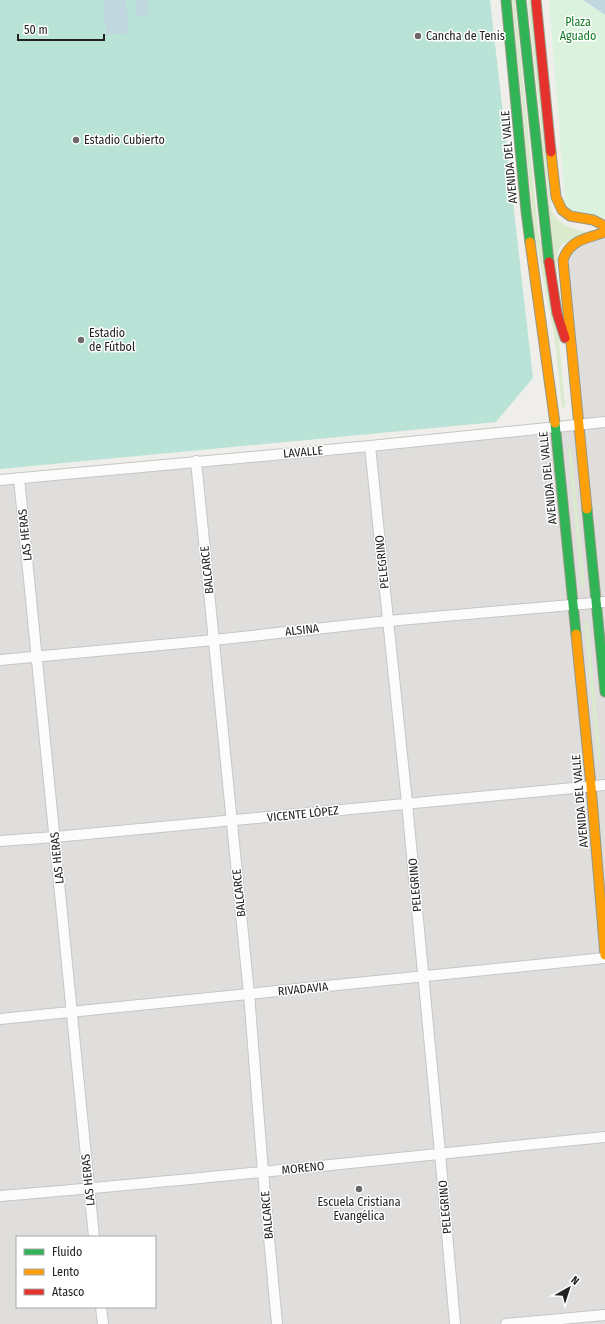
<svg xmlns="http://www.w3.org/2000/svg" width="605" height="1324" font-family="'Fira Sans Condensed',sans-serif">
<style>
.residential{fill:#dfdedc;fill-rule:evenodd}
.grass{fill:#daeacd}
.park{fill:#dbf3de}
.pitch{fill:#b9e3d6}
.water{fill:#c1d7e0}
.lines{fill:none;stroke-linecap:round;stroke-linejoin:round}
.street-casing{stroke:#c7c6c5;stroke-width:12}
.fast-casing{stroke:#959984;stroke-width:11}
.slow-casing{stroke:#959984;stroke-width:11}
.jam-casing{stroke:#959984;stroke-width:11}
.street{stroke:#fdfcfc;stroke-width:10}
.fast{stroke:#30b455;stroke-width:9}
.slow{stroke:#ff9f0a;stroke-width:9}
.jam{stroke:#e5322d;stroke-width:9}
.poi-dot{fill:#6a6968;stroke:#fff;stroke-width:1.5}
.labels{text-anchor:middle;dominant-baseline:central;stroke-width:3;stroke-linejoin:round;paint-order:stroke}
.park-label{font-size:12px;fill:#147c26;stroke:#fff}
.poi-label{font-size:12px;fill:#222;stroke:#fff;text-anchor:start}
.street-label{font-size:12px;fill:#222;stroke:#fff}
</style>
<rect width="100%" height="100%" fill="#efeeeb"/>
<path class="residential" d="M605,232V1324H0V480L578,425L565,253ZM17,1237H155V1307H17Z"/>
<path class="grass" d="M512,0H515L538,230L559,340L565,407H562L555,340L534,231Z
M528,1L531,2L551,210C562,228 571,227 590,234C581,237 566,239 560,247C555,254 557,276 557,285Z
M568,447H571L585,585L581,586Z
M584,622H588L601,760L598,761Z"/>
<path class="park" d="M549,0H583L605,15V217L575,215L565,203Z"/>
<path class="pitch" d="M0,0H490L533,378L496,422L0,469Z"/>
<path class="water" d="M103,0H126L129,33L106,35Z
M136,0H147L149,15L137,16Z
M583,0H605V15Z"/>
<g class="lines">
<g class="street-casing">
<path id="street" d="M370,446L407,803L440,1153L455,1324
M196,461L249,994L263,1172L277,1324
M19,478L94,1237
M0,480L370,446L605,422
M0,660L214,640L388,621L605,602
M0,841L55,837L605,785
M0,1019L605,958
M0,1196C202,1180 403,1157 605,1137
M101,1307L103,1324
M506,1324L605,1315"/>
</g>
<g class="fast-casing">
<path id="fast" d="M506,0L526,211L530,242
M521,0L549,262
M555,423L576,634
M587,509L605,692"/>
</g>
<g class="slow-casing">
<path id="slow" d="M551,152L556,197L562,210L570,216L593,220L605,226
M530,242L555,423
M587,509L563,260C570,239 587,239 605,232
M576,634L591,786L605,955"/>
</g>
<g class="jam-casing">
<path id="jam" d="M536,0L551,152
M549,262L557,313L565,338"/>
</g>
<use href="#street" class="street"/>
<use href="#fast" class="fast"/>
<use href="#slow" class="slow"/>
<use href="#jam" class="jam"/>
</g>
<g class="poi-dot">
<circle cx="418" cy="36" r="4"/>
<circle cx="76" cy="140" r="4"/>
<circle cx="81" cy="340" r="4"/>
<circle cx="359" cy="1189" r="4"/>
</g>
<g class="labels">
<g class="park-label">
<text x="578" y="22">Plaza<tspan x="578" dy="14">Aguado</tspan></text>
</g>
<g class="poi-label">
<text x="426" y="36">Cancha de Tenis</text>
<text x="84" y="140">Estadio Cubierto</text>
<text x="89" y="333">Estadio<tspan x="89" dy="14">de Fútbol</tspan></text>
<text x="359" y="1202" text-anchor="middle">Escuela Cristiana<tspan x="359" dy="14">Evangélica</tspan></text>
</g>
<g class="street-label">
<text transform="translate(509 157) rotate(-95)">AVENIDA DEL VALLE</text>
<text transform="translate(303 452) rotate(-5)">LAVALLE</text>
<text transform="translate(548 478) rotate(-96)">AVENIDA DEL VALLE</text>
<text transform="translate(25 535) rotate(-96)">LAS HERAS</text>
<text transform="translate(382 562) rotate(-96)">PELEGRINO</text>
<text transform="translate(207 570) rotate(-96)">BALCARCE</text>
<text transform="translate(302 630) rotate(-6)">ALSINA</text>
<text transform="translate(580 801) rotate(-95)">AVENIDA DEL VALLE</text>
<text transform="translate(303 814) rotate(-6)">VICENTE LÓPEZ</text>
<text transform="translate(57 858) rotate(-96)">LAS HERAS</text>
<text transform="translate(415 885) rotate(-95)">PELEGRINO</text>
<text transform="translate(239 893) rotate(-96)">BALCARCE</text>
<text transform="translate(303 989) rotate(-6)">RIVADAVIA</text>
<text transform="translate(303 1168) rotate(-6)">MORENO</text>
<text transform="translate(88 1180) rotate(-96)">LAS HERAS</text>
<text transform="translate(445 1207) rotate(-95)">PELEGRINO</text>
<text transform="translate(267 1215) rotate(-95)">BALCARCE</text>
</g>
</g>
<rect x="16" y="1236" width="140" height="72" fill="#ffffff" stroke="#a7a7a7"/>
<rect x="24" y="1249" width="20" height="6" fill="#30b455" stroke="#a7a7a7"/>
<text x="52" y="1256" font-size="12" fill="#222222">Fluido</text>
<rect x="24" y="1269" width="20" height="6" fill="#ff9f0a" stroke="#a7a7a7"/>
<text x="52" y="1276" font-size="12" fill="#222222">Lento</text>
<rect x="24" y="1289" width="20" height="6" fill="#e5322d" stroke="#a7a7a7"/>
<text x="52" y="1296" font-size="12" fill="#222222">Atasco</text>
<g transform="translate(569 1288) rotate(39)" stroke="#ffffff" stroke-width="3" paint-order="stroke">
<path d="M0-3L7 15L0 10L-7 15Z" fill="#222222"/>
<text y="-6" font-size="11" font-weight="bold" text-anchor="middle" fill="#222222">N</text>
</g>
<path d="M18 34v6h86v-6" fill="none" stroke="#222222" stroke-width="2"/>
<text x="24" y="34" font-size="12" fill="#222222" stroke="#ffffff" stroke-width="3" paint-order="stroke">50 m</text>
</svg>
